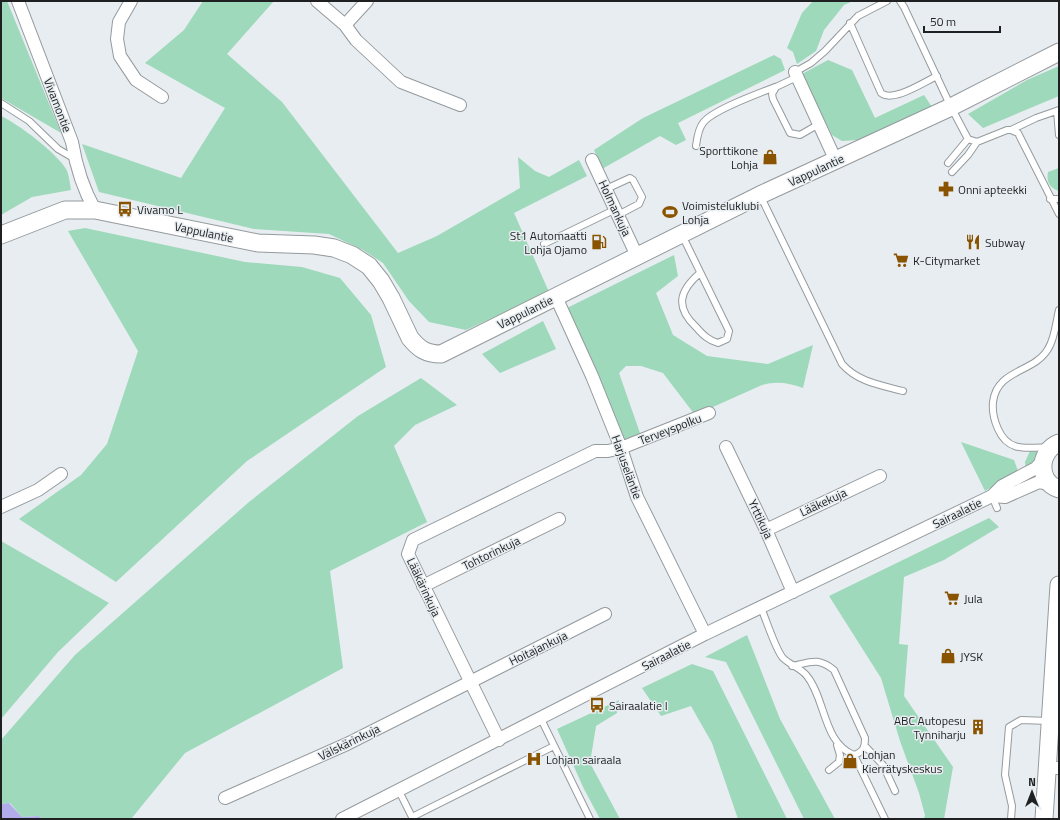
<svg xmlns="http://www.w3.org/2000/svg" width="1060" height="820" font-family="'Titillium Web',sans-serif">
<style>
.green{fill:#9dd9ba}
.water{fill:#b2adea}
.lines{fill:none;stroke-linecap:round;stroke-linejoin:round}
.lane-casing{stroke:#959a9d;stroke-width:8}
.street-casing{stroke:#959a9d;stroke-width:14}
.secondary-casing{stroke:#959a9d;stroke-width:19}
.lane{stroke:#fff;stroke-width:6}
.street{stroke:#fff;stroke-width:12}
.secondary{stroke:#fff;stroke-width:17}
.labels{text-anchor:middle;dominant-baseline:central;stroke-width:3;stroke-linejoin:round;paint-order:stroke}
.street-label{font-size:12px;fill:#1e2021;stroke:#e7edf0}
.poi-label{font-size:12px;fill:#1e2021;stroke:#e7edf0;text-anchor:start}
</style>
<rect width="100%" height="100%" fill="#e7edf0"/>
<path class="green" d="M1,1H7L61,133L1,98Z
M203,1H274L227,54L282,102L398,253L437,236L520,188L518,157L535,171L549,177L579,160L587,176L514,213L549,292L466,330L429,322L409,301L383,263L363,250L329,234L254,229L99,192L82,144L181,178L225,108L145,63L184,30Z
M813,1H853L844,5L824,30L816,51L797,64L793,52L787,48L802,13Z
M774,55L781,59L785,70L678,123L686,140L676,145L660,136L602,169L594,150L643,118Z
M828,60L852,70L875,118L924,95L932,107L873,135L858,140L842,141L832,135L802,74Z
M1059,66V96L983,128L968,114L1027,80Z
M1,116C17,123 58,154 66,169C69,174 70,184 71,190L32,197L1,215Z
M1059,168V191C1050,188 1046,182 1048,172Z
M85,228L245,262L302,267L340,278L371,315L386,367L247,461L116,582L19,519L81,475L107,444L138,351L68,231Z
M674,255L678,276L656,293L673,335L707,356L768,364L813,345L803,388C789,383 777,381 762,385L695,415L663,373L641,366H626L619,373L641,436L622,442L567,308Z
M543,321L556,349L500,373L482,354Z
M421,378L457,405L415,425L394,446L427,522L330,571L343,668L185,753L131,819H42L39,816L22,817L10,803L1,804V740L75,655L249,502L358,416Z
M961,442L1014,460L1018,471L985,491Z
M1030,451L1039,452L1034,463L1026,471L1025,462Z
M989,518L999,527L944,560L904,577L899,644L908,645L904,696L953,767L944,819H924L925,815L919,793L900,741L881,678L829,596Z
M1,541L109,603L58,652L1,719Z
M747,635L780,719L835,819H804L726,662L705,657Z
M692,664L713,671L787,819H738L712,743L691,706L661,716L642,688Z
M619,700L617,713L596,726L590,763L620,819H600L584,789L557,729Z"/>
<path class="water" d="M9,803L22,817L39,816L42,819H1V804Z"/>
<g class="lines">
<g class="lane-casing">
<path id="lane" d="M900,1L904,7L951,107L968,139L977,142L1007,130H1011L1018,133L1059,214
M850,23L881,93C893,103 924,82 937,76
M795,72L811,63L825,51L858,16L887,1
M797,77L776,87L772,94L773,99L790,133L800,135L819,124
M1,103L29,121L58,149L75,159
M1057,111L1059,135
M1011,130L1036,118L1059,110
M696,146C697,139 698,129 703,123C712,110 760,93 775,87
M948,163L968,139
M952,172L968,155L977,142
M606,189L630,178L633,180L642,197L639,204L618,215
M761,197L842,364C858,382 880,385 903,391
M1050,199H1059
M682,235L729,331L727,339L718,343C708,340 703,335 696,327C675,307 679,291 700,273
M544,244L616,209
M1048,447C1026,448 1008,452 998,429C994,420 992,412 993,402C997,369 1034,373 1048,349C1055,338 1056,322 1059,310
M992,496L997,508
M761,608C766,619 776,651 783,658C790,665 801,668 807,676C826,700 823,743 854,755C863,752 865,748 865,738L834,670C818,657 811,662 792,666
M541,719L590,819
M865,746L883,765L895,791
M854,755L885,819
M829,770L839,762L840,755L837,745
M399,791L413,819
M412,817L554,746
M1011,819L1012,806L1005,775L1009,727L1021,720L1049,721"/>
</g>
<g class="street-casing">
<path id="street" d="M18,1L72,142C76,166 83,189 95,210
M131,1L119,22L117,39L120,56L136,80L162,97
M317,1L345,25L356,40L401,82L460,105
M345,25L367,1
M795,72L836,161
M592,160L637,256
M556,297L592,376L621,448L637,497L705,634
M726,447L766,530L793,592
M992,496L1005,497L1039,482L1050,484
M1,507L38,490L61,474
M766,530L880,476
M423,586L559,519
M499,740L408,554L413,540L595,451H608L621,448L709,413
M1047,768H1059
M225,798L347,744L605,614
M342,819L705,634L992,496L1002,486L1036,468L1043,460"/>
</g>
<g class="secondary-casing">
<path id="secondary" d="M1,235L65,210H95L258,243L314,245L334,248L352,255L369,266L381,281L391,298L410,338C419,349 426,354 441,354L760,195L951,107L1059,52
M1059,443C1038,451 1037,482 1059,489
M1044,819L1059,585"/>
</g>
<use href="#lane" class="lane"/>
<use href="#street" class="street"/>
<use href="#secondary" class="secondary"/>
</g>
<defs>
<g id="shop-bare" transform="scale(1.2)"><path d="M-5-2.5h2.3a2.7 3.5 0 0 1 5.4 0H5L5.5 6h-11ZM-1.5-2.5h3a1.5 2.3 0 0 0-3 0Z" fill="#895300" stroke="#e7edf0" stroke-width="2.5" paint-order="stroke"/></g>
<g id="pharmacy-bare" transform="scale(1.2)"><path d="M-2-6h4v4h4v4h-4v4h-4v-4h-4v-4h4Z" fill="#895300" stroke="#e7edf0" stroke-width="2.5" paint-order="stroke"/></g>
<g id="bus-bare" transform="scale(1.2)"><path d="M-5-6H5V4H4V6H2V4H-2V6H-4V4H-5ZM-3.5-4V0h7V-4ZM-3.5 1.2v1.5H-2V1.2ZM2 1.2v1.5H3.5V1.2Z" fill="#895300" stroke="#e7edf0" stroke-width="2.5" paint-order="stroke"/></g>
<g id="stadium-bare" transform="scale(1.2)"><path d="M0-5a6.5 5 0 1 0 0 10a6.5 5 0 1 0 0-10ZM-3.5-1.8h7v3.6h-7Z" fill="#895300" stroke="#e7edf0" stroke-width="2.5" paint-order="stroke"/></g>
<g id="fuel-bare" transform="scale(1.2)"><path d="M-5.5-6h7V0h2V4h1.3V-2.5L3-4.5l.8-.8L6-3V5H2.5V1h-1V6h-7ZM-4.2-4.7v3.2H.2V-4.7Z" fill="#895300" stroke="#e7edf0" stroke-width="2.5" paint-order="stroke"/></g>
<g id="restaurant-bare" transform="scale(1.2)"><path d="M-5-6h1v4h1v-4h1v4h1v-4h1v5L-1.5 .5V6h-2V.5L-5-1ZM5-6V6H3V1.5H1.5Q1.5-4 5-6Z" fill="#895300" stroke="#e7edf0" stroke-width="2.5" paint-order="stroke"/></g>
<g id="supermarket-bare" transform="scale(1.2)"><path d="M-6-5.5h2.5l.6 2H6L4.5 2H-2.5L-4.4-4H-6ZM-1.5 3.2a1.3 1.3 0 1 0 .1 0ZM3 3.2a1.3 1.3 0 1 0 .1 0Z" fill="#895300" stroke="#e7edf0" stroke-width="2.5" paint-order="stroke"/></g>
<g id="building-bare" transform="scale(1.2)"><path d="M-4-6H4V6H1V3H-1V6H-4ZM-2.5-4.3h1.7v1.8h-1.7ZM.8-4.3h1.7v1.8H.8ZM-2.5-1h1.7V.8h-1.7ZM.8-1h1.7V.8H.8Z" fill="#895300" stroke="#e7edf0" stroke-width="2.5" paint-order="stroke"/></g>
<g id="hospital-bare" transform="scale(1.2)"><path d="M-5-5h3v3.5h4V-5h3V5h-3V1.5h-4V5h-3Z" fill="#895300" stroke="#e7edf0" stroke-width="2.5" paint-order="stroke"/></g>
</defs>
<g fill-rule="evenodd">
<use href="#shop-bare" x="770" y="157"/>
<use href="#pharmacy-bare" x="946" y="189"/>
<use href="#bus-bare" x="125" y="209"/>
<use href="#stadium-bare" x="670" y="212"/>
<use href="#fuel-bare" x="599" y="242"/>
<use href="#restaurant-bare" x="973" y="242"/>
<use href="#supermarket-bare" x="901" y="260"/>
<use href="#supermarket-bare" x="952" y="598"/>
<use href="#shop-bare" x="948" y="656"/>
<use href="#bus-bare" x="597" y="705"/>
<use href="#building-bare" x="978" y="727"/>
<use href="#hospital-bare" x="534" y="759"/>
<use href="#shop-bare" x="850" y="761"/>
</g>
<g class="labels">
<g class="street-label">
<text transform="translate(58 105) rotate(69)">Vivamontie</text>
<text transform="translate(816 170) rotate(-25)">Vappulantie</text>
<text transform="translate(615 208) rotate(65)">Holmankuja</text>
<text transform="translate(204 232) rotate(12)">Vappulantie</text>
<text transform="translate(525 312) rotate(-26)">Vappulantie</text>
<text transform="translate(670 429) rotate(-21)">Terveyspolku</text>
<text transform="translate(627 467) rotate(70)">Harjuseläntie</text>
<text transform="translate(823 502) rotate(-25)">Lääkekuja</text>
<text transform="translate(957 513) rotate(-26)">Sairaalatie</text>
<text transform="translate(761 519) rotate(65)">Yrttikuja</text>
<text transform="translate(491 553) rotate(-26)">Tohtorinkuja</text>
<text transform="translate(424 587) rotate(65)">Lääkärinkuja</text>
<text transform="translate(538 648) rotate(-26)">Hoitajankuja</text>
<text transform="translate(666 655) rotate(-27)">Sairaalatie</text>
<text transform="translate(349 742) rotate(-26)">Välskärinkuja</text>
</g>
<g class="poi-label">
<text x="758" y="150" text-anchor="end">Sporttikone<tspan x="758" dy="14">Lohja</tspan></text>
<text x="958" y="189">Onni apteekki</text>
<text x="682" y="205">Voimisteluklubi<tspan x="682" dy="14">Lohja</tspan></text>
<text x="137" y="209">Vivamo L</text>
<text x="587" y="235" text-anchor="end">St1 Automaatti<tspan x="587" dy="14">Lohja Ojamo</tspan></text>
<text x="985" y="242">Subway</text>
<text x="913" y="260">K-Citymarket</text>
<text x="964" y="598">Jula</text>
<text x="960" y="656">JYSK</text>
<text x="609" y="705">Sairaalatie I</text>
<text x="966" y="720" text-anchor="end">ABC Autopesu<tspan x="966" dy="14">Tynniharju</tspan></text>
<text x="862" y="754">Lohjan<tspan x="862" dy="14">Kierrätyskeskus</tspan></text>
<text x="546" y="759">Lohjan sairaala</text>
</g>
</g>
<rect width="1060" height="820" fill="none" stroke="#1e2021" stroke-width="4"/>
<g transform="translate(1032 792)" stroke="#e7edf0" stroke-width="3" paint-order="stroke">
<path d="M0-3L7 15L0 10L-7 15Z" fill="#1e2021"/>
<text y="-6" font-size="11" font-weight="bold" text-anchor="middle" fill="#1e2021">N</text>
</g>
<path d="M924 26v6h76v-6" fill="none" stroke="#1e2021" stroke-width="2"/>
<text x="930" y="26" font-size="12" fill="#1e2021" stroke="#e7edf0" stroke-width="3" paint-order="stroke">50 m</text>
</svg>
